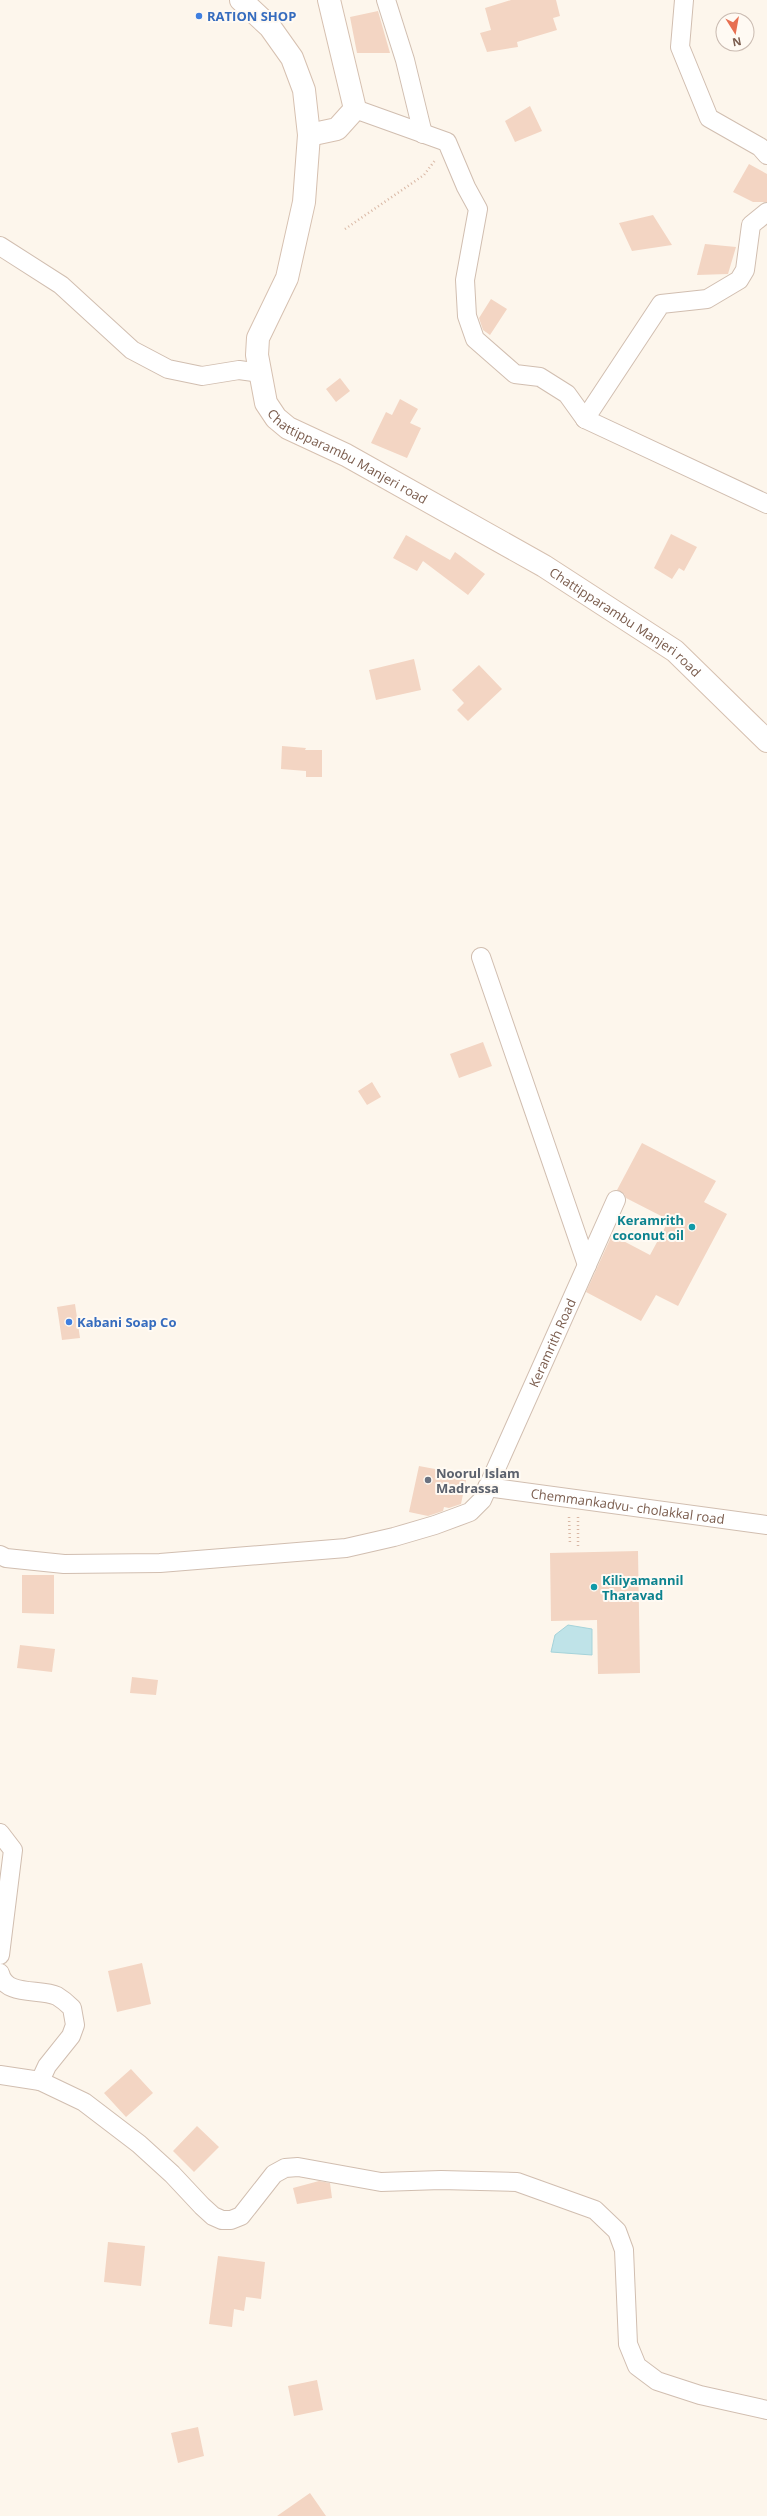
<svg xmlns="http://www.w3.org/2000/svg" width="767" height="2516" font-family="'Open Sans',sans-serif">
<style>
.water{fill:#bfe3e8;stroke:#a5d3da}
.building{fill:#f3d5c3}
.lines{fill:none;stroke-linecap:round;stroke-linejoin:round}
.street-casing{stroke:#d1beb0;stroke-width:20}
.secondary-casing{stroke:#d6c0b0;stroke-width:24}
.path{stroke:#d9b8a5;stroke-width:2.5;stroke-dasharray:1 3;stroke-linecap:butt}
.street{stroke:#fff;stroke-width:18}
.secondary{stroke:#fff;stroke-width:22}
.shop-dot{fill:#3f7fe0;stroke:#fffaf3;stroke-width:1.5}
.culture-dot{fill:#0f9aa8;stroke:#fffaf3;stroke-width:1.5}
.worship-dot{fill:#6b7280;stroke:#fffaf3;stroke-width:1.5}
.labels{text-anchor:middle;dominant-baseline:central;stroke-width:4;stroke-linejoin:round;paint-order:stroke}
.shop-label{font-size:13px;font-weight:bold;fill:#366cbe;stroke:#fffaf3;text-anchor:start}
.street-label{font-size:13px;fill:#7a5c4d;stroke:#fffaf3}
.culture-label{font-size:13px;font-weight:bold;fill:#0d838f;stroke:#fffaf3;text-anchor:end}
.worship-label{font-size:13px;font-weight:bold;fill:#5b616d;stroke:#fffaf3;text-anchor:start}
</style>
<rect width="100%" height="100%" fill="#fdf6ec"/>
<path class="water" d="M568,1625L592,1629V1655L551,1652L555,1635Z"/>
<path class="building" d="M511,0H556L560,16L553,18L557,30L517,42L518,47L487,52L480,33L491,30L485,8Z
M378,11L390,53H357L350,17Z
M530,106L542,131L515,142L505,121Z
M749,164L767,174V202H753L733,192Z
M653,215L672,245L632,251L619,223Z
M705,244L736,247L728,274L697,275Z
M491,299L507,309L490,335L483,330L479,318Z
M340,378L350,391L336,402L326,389Z
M400,399L418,409L410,423L421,428L407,458L371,443L386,412L392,415Z
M671,534L697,547L684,571L679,568L672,579L654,568Z
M406,535L450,560L455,552L485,574L468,595L423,561L417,571L393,558Z
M414,659L421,690L376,700L369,670Z
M479,665L502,689L468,721L457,710L464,703L452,690Z
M282,746L306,748L305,750H322V777H306V771L281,769Z
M483,1042L492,1066L459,1078L450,1054Z
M372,1082L381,1097L367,1105L358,1091Z
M642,1143L716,1181L704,1202L727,1214L678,1306L656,1295L641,1321L586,1292L612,1235L650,1255L669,1220L626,1198L624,1194L617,1190Z
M75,1304L80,1338L62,1340L57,1307Z
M419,1466L467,1475L461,1504L449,1508L444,1507L443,1511L428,1516L409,1512Z
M638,1551L640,1673L598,1674L597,1620L551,1621L550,1553Z
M22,1575H54V1614L22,1613Z
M20,1645L55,1649L52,1672L17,1668Z
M132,1677L158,1680L156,1695L130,1693Z
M142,1963L151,2004L117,2012L108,1971Z
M131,2069L153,2093L126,2117L104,2093Z
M197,2126L219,2147L194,2172L173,2151Z
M319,2181L330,2183L332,2198L297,2204L293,2188Z
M108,2242L145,2246L141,2286L104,2282Z
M218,2256L265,2262L261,2299L246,2297L244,2311L234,2309L232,2327L209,2324Z
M317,2380L323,2410L294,2416L288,2386Z
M198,2427L204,2456L178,2463L171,2433Z
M310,2493L326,2516H277Z"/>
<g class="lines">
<g class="street-casing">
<g id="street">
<path d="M386,0L405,60L423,134"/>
<path d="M684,0L680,47L709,118L760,147L767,155"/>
<path d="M355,109L447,142L466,187L478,209L465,280L467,316L475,339L515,374L540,377L567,394L585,419"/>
<path d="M0,246L61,285L132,350L168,369L202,376L239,370L260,373"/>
<path d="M585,419L661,304L707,299L739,280L745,270L751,225L767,212"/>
<path d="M585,419L767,504"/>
<path d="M481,957L587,1265"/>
<path id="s1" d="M487,1487L767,1525"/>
<path id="s2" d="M0,1555L6,1558L64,1564L160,1563L346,1548L394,1537L435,1525L470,1512L482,1500L616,1200"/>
<path d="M0,1833L13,1850L0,1955"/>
<path d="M0,1973C5,1997 40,1988 57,1996C62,1999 68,2004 72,2008L75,2025L71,2036L47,2066L40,2081L0,2075"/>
<path d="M40,2081L84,2102L139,2144L172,2174L202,2206L213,2216L222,2220H231L241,2216L274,2174L285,2168L298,2167L381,2182L441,2180L517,2182L595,2210L617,2231L624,2250L628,2344L637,2366L657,2381L700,2395L767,2410"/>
</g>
</g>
<g class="secondary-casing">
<g id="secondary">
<path id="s3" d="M241,0L270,27L292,58L304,90L309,135L304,202L287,278L258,338L257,355L266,403L276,418L288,428L346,455L544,566L675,651L767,741"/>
<path d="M309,135L337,129L355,109L329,0"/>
</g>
</g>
<path class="path" d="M345,229L424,175L436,159
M569,1517L570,1544
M578,1546V1517"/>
<use href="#street" class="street"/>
<use href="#secondary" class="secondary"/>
</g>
<g class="shop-dot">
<circle cx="199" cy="16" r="4"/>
<circle cx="69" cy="1322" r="4"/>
</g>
<g class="culture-dot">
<circle cx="692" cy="1227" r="4"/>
<circle cx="594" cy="1587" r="4"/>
</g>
<circle class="worship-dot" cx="428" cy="1480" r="4"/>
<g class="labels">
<g class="shop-label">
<text x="207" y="16">RATION SHOP</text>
<text x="77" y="1322">Kabani Soap Co</text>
</g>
<g class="street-label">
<text stroke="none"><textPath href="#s3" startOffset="534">Chattipparambu Manjeri road</textPath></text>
<text stroke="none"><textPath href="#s3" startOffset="858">Chattipparambu Manjeri road</textPath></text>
<text stroke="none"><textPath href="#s2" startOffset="666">Keramrith Road</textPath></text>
<text stroke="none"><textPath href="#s1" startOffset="142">Chemmankadvu- cholakkal road</textPath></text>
</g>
<g class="culture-label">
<text x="684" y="1220">Keramrith<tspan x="684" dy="15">coconut oil</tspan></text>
<text x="602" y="1580" text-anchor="start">Kiliyamannil<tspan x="602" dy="15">Tharavad</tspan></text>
</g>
<g class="worship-label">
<text x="436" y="1473">Noorul Islam<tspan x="436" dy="15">Madrassa</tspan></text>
</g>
</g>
<g transform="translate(735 32) rotate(169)"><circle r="19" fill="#fffaf3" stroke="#cabbb1"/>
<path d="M0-3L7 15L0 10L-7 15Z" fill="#e76f51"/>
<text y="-6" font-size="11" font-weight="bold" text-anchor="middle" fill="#7a5c4d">N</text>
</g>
</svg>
